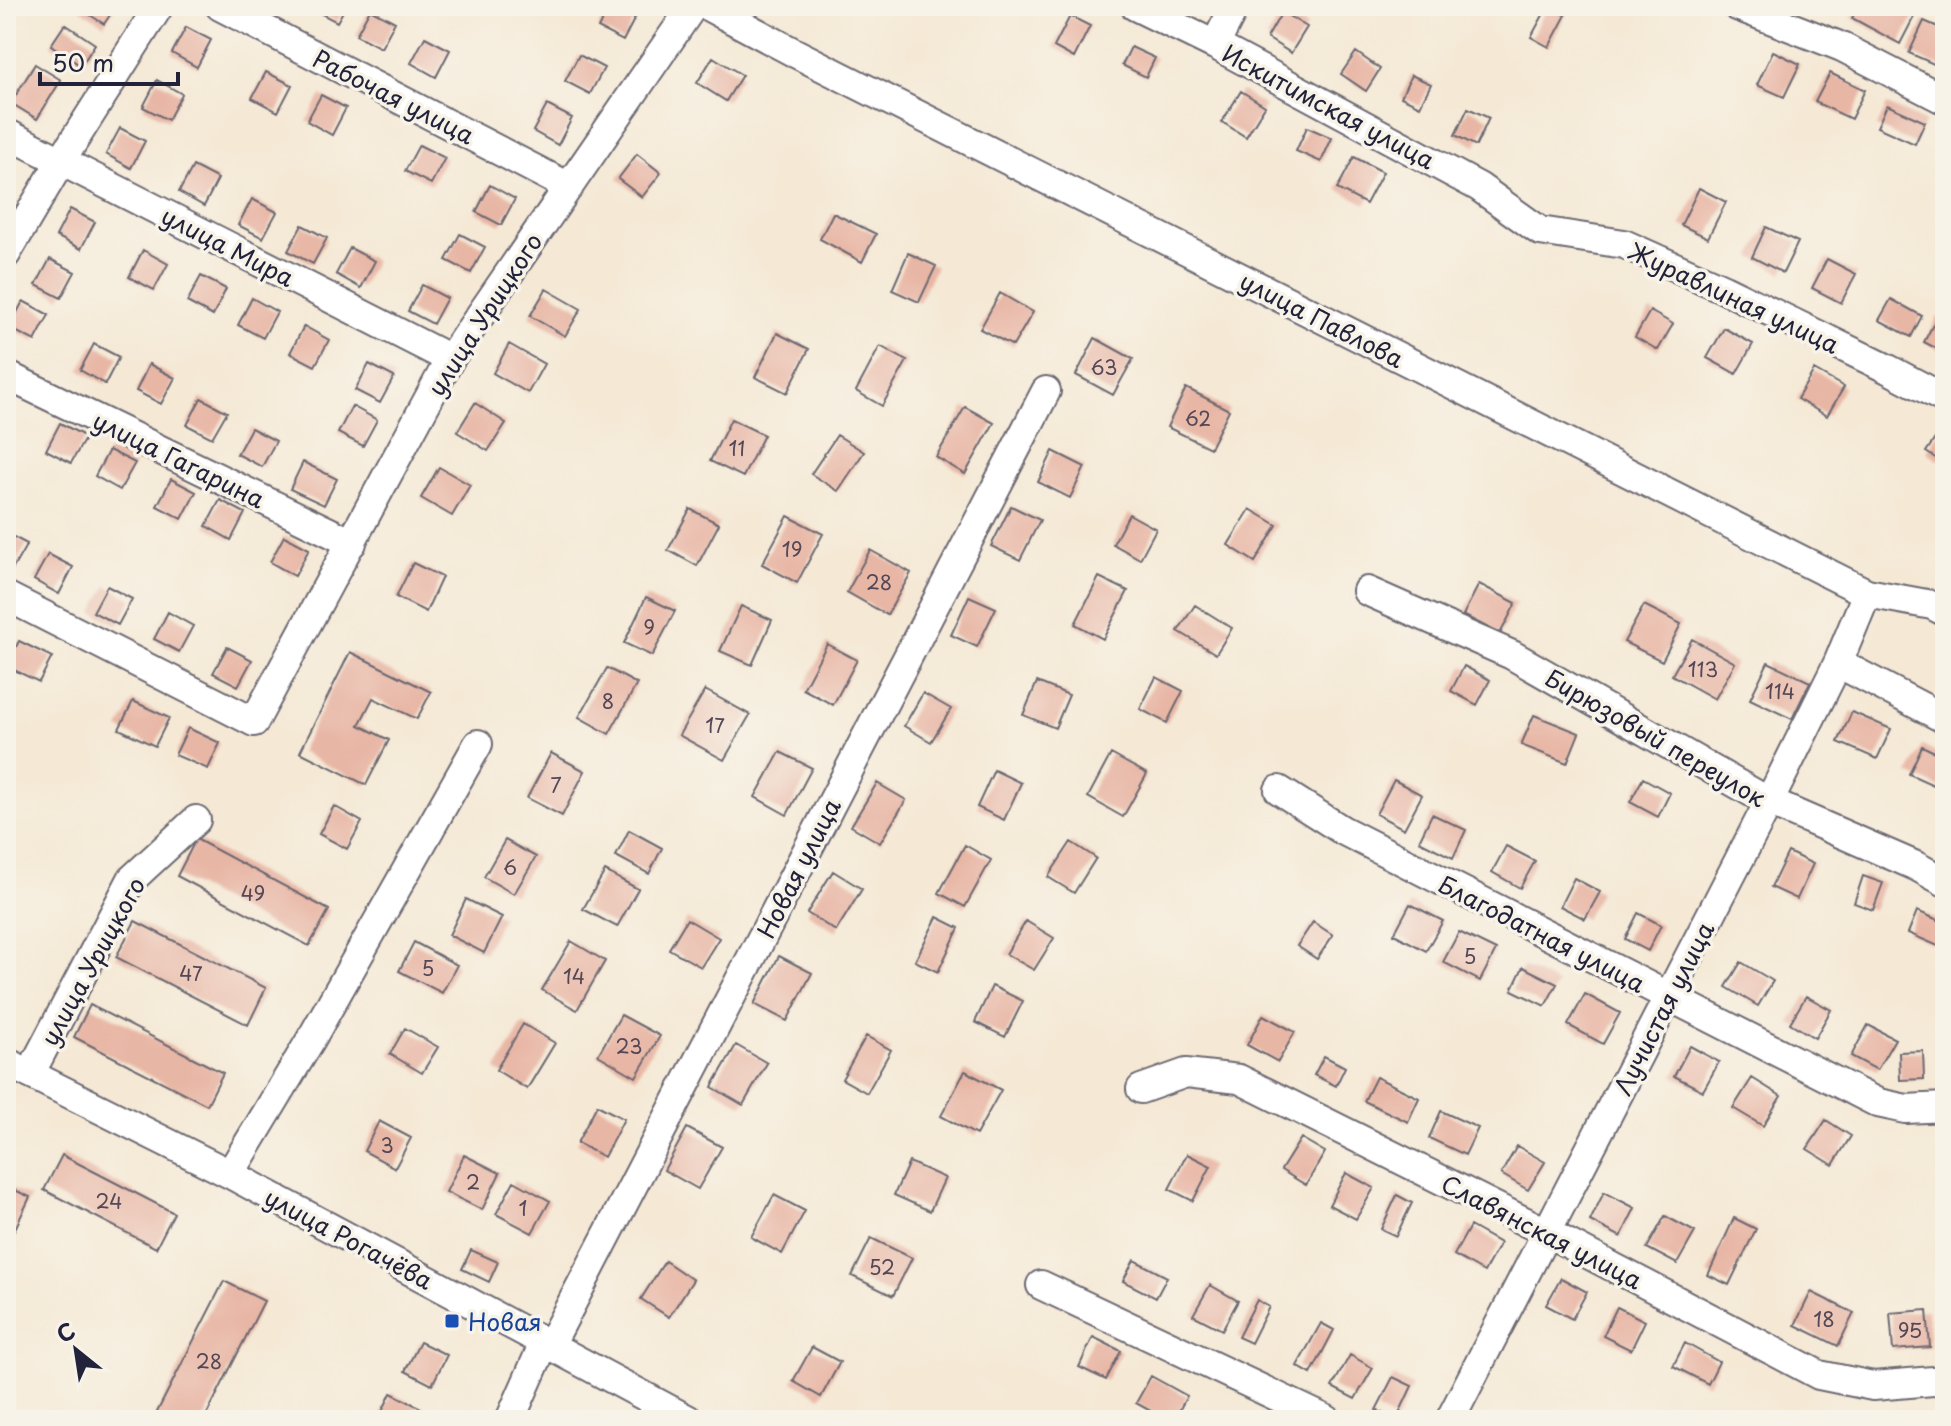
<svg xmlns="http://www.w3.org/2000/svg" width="1951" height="1426" font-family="'Playpen Sans',sans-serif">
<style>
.building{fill:#e8b6a5}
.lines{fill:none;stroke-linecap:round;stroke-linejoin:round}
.minor-casing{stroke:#6c6871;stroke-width:32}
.minor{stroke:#fff;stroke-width:28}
.transit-dot{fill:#1a4fb4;stroke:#f7f3e8;stroke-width:3}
.labels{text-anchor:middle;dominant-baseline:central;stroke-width:7;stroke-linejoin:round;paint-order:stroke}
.number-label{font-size:20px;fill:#544756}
.street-label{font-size:24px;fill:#22223b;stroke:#f7f3e8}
.transit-label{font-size:24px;fill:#164399;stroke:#f7f3e8;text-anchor:start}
</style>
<rect width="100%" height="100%" fill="#f7f3e8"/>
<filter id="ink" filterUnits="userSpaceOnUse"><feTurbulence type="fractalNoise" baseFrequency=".0125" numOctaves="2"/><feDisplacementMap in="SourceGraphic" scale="16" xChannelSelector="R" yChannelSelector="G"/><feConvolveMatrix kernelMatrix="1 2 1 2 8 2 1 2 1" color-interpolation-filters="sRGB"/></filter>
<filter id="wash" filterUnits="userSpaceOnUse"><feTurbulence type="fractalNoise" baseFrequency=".006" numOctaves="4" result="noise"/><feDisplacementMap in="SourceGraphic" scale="32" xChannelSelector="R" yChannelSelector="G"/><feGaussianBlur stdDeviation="1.8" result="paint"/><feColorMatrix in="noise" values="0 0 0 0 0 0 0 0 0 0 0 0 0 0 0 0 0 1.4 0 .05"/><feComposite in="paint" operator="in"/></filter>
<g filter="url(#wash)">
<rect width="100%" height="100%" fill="#f5e9d6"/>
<g id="blocks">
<path class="building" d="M76,6H116L104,24Z
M313,6H346L337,22L312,9Z
M609,6H621L637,14L623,41L598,28Z
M1548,6L1566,15L1549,47L1531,37Z
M1858,6H1907L1917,11L1900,44L1852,18Z
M370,9L395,22L381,48L356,35Z
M1282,12L1307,27L1291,53L1267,38Z
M1070,16L1090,26L1074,58L1054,47Z
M1924,21L1945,30V69L1909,53Z
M65,24L95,44L81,66L51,45Z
M186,27L211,40L197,67L172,53Z
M425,37L450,50L436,77L411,63Z
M1131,47L1155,58L1146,77L1122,65Z
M1773,51L1800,64L1784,97L1757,85Z
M1356,52L1380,69L1366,91L1341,74Z
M579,55L604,68L590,94L565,81Z
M713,57L742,75L726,101L697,83Z
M35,64L61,80L37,119L11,103Z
M266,72L292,85L278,112L252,98Z
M1830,73L1865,90L1851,119L1815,102Z
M1411,75L1431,84L1420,106L1401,97Z
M157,80L182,94L168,120L143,107Z
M1241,91L1265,106L1246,137L1222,122Z
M321,95L346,108L332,135L307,121Z
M547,105L572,118L558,145L533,131Z
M1887,105L1925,122L1915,144L1877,127Z
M1468,108L1489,118L1476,146L1455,135Z
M1307,127L1332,138L1321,162L1296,151Z
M120,128L145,141L131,168L106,154Z
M419,145L445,158L431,184L405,171Z
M637,154L661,173L642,197L618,179Z
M1354,157L1383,172L1366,204L1337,189Z
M193,166L218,179L204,206L179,192Z
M490,185L515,199L501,225L476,212Z
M1699,188L1726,202L1708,238L1681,225Z
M252,199L277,212L263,238L238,225Z
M70,209L95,222L81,249L56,236Z
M833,213L876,234L862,262L820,239Z
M302,225L327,238L313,264L288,251Z
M1766,227L1798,242L1783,273L1752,257Z
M460,234L485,247L471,273L446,260Z
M350,248L375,261L361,288L336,274Z
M143,250L168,264L154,290L129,277Z
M908,253L936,266L919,302L892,290Z
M50,259L75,272L61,298L36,285Z
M1827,259L1856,274L1841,303L1812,288Z
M201,276L226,289L213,316L187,302Z
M422,285L447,298L433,324L408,311Z
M546,289L581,309L565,336L530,316Z
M1000,293L1033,312L1013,346L980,329Z
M252,298L277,312L263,338L238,325Z
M1891,299L1922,316L1911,337L1879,320Z
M23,301L49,315L35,341L9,328Z
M1650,311L1673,324L1658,350L1635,337Z
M1937,317L1945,322V353L1924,342Z
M304,326L329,340L315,366L290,353Z
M1724,328L1753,344L1736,374L1707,358Z
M777,333L809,349L787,393L755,377Z
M1095,338L1133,359L1113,395L1076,375Z
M94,344L119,357L105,384L80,370Z
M509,344L544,364L528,393L493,373Z
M880,346L907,361L882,406L856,391Z
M149,364L175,378L161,404L136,391Z
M369,364L394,377L380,403L355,390Z
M1814,370L1844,387L1827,416L1797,399Z
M1186,388L1229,410L1210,448L1167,427Z
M201,398L227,412L212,438L187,425Z
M475,403L506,423L488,451L457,432Z
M352,406L377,420L363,446L338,433Z
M965,407L994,423L965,474L936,457Z
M731,419L764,435L743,477L710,461Z
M60,423L86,437L71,463L46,450Z
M1945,424V464L1926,452Z
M251,428L276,441L262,467L237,454Z
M837,435L864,452L838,491L811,474Z
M109,450L135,463L120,490L95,476Z
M1053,451L1085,467L1070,498L1038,482Z
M303,462L337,479L324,505L290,489Z
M439,467L470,485L452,516L421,498Z
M171,479L196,492L182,519L157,506Z
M220,500L245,513L231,540L206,526Z
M1011,506L1040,520L1020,560L991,546Z
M690,509L719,524L697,566L668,550Z
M1250,509L1277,525L1255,562L1228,545Z
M1129,514L1156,529L1140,559L1113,544Z
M788,516L823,534L797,583L762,564Z
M6,533L27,544L12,570L6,567Z
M284,536L309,549L295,576L270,562Z
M870,550L911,573L887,615L847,592Z
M48,554L73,567L59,594L34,580Z
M413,563L442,577L426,612L396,597Z
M1099,577L1128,591L1103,639L1075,624Z
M1479,584L1516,603L1500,634L1463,615Z
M107,586L132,599L118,625L93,612Z
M969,596L996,608L977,647L951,635Z
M646,597L675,611L652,656L624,643Z
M1195,605L1232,628L1216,654L1178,631Z
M1644,605L1681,624L1662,661L1624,642Z
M741,606L772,620L752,665L720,651Z
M168,612L193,626L179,652L154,639Z
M1692,639L1735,663L1715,699L1672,675Z
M19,641L52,657L39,682L6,666Z
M827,644L857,660L833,705L803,689Z
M227,647L252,660L238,686L213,673Z
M350,652L431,692L417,719L373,698L359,725L389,740L366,785L300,752Z
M1768,662L1810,682L1792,719L1750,699Z
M1464,666L1490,680L1477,705L1451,691Z
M607,668L637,684L609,734L579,717Z
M1156,677L1183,691L1167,723L1140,709Z
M1037,682L1069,695L1055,728L1023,715Z
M705,690L750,715L724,760L679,735Z
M923,693L951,709L931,742L904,726Z
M133,701L169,718L155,746L119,729Z
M1852,712L1891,729L1877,759L1838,742Z
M1534,715L1579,733L1567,763L1521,745Z
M188,728L220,743L208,769L175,755Z
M1922,746L1945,757V776L1940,788L1909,774Z
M780,752L812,768L787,815L755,797Z
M551,753L585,771L562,816L527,798Z
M1111,754L1147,774L1123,817L1088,797Z
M994,770L1021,783L1004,820L977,807Z
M1643,778L1670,793L1658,817L1630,802Z
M1394,780L1422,795L1404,829L1376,814Z
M877,783L906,800L880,843L851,826Z
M334,806L362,822L347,849L319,834Z
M1432,814L1466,830L1453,858L1419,841Z
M629,830L662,848L649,874L616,856Z
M196,839L329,910L309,946L177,876Z
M505,840L536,857L514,894L484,877Z
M1071,842L1096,858L1074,893L1048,877Z
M965,845L991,860L965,907L939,893Z
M1506,846L1535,861L1520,888L1492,872Z
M1788,852L1813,864L1797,899L1771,887Z
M605,871L638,889L617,927L583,909Z
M833,871L862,889L836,931L807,913Z
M1863,876L1883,883L1873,910L1854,903Z
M1574,878L1600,892L1585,919L1560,906Z
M466,899L502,917L484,953L449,935Z
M1410,904L1443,921L1426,951L1394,934Z
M1917,911L1945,923V949L1908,933Z
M1638,913L1661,925L1648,951L1625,939Z
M937,917L959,928L938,972L915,961Z
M687,919L719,938L701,967L669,949Z
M135,921L266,988L248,1025L116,957Z
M1026,921L1054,938L1034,970L1006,954Z
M1313,922L1333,935L1317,959L1297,946Z
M1459,932L1496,950L1480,981L1443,962Z
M571,941L605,961L577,1010L542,990Z
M414,942L457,965L442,993L399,971Z
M779,956L812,973L787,1021L754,1004Z
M1741,962L1773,981L1758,1006L1726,987Z
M1523,967L1557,984L1545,1006L1512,990Z
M992,986L1023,1001L1005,1037L975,1022Z
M1585,994L1620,1013L1603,1044L1568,1025Z
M1806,996L1831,1010L1815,1038L1790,1023Z
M90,1005L223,1073L207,1105L74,1037Z
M621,1015L660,1036L636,1077L598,1055Z
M1263,1015L1295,1032L1278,1062L1247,1045Z
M523,1024L555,1043L527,1089L496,1070Z
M1868,1025L1895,1039L1877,1070L1851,1056Z
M405,1028L438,1047L422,1073L390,1054Z
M866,1036L891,1050L867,1093L842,1079Z
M736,1045L767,1063L743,1105L712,1087Z
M1690,1046L1719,1062L1703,1091L1674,1076Z
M1923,1051L1924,1079L1900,1080L1899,1052Z
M1324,1056L1345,1067L1336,1086L1314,1075Z
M965,1071L1001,1090L976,1135L941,1116Z
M1376,1077L1419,1098L1408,1122L1364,1101Z
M1752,1078L1781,1096L1763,1126L1733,1108Z
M597,1105L624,1119L604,1157L577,1143Z
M1441,1111L1478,1128L1465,1155L1429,1138Z
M1826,1120L1851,1136L1833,1165L1807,1149Z
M379,1121L411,1138L395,1168L364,1151Z
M687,1128L722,1147L698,1189L664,1170Z
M1301,1138L1325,1152L1306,1185L1281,1170Z
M1517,1146L1545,1162L1528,1190L1501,1174Z
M1187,1154L1211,1166L1193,1201L1169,1189Z
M62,1155L174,1213L156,1248L44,1190Z
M464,1155L500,1173L482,1210L446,1192Z
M909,1162L945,1178L930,1211L894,1195Z
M1346,1173L1374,1188L1356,1219L1329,1205Z
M514,1181L550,1201L532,1233L496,1214Z
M6,1186L30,1197L6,1248Z
M1604,1192L1635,1208L1621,1237L1590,1221Z
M774,1195L805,1211L782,1254L751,1237Z
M1397,1195L1412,1203L1396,1236L1381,1229Z
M1665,1216L1695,1232L1677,1264L1647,1248Z
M1734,1218L1756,1229L1729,1285L1708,1275Z
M1470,1226L1500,1243L1484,1272L1454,1255Z
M871,1238L912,1258L893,1296L852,1276Z
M471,1250L498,1262L489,1282L462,1269Z
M1134,1260L1167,1277L1156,1298L1123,1281Z
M665,1261L693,1280L669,1317L641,1299Z
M1561,1278L1587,1292L1572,1319L1546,1305Z
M224,1281L264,1301L204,1420H153Z
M1210,1285L1238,1301L1222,1330L1193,1315Z
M1811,1292L1854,1313L1838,1346L1795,1325Z
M1257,1300L1269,1307L1251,1343L1238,1337Z
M1617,1307L1645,1321L1631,1350L1603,1336Z
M1927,1310L1930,1347L1893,1350L1890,1313Z
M1321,1323L1334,1330L1311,1374L1297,1366Z
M1093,1337L1121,1351L1106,1380L1079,1367Z
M420,1342L447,1355L432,1385L405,1371Z
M1685,1343L1719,1362L1708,1384L1673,1366Z
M812,1347L840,1362L821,1397L793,1381Z
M1350,1355L1373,1368L1355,1399L1332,1387Z
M1151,1376L1187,1396L1174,1420H1167L1136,1403Z
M1393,1377L1412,1386L1396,1420L1376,1410Z
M391,1393L421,1408L415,1420H378Z"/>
</g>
</g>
<g filter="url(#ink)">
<use href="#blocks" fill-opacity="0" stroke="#6c6871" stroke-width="2"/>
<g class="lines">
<g class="minor-casing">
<path id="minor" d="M220,6L569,187
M707,6L795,53L1867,593L1932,605L1945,612
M1135,6L1215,45L1479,187L1540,231L1624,244L1724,289L1888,369L1945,399
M1737,6L1842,47L1945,100
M1215,45L1235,6
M6,133L450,359
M6,254L61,161L159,6
M6,375L352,543
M1367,591L1512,655L1769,802L1916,866L1945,882
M6,596L254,722L450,359L693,6
M1838,663L1945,719
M1279,790L1342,830L1878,1103L1906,1109L1945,1107
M6,1062L230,1174L689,1420
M30,1074L132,879L196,820
M1141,1089L1186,1073L1239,1079L1546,1232L1819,1375L1873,1386L1945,1380
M230,1174L310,1041L478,744
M1041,1285L1327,1420
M550,1345L1046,391
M510,1420L544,1343
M1450,1420L1769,802L1838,663L1867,593"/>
</g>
<use href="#minor" class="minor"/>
</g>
</g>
<rect class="transit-dot" x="444" y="1313" width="16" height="16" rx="4"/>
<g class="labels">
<g class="number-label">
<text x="1104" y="367">63</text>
<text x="1198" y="418">62</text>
<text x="737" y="448">11</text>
<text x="792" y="549">19</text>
<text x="879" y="582">28</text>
<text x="649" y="627">9</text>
<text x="1703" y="669">113</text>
<text x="1780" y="691">114</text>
<text x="608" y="701">8</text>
<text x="715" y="725">17</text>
<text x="556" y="785">7</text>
<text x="510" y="867">6</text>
<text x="253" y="893">49</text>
<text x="1470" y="956">5</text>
<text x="428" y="968">5</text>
<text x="191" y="973">47</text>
<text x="574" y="976">14</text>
<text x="629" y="1046">23</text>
<text x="387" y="1145">3</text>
<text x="473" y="1182">2</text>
<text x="109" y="1201">24</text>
<text x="523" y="1208">1</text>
<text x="882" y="1267">52</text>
<text x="1824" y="1319">18</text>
<text x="1910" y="1330">95</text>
<text x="209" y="1361">28</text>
</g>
<g class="street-label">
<text transform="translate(394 96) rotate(27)">Рабочая улица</text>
<text transform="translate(1329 106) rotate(28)">Искитимская улица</text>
<text transform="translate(228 246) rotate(27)">улица Мира</text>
<text transform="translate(1734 297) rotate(25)">Журавлиная улица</text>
<text transform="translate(484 314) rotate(-57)">улица Урицкого</text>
<text transform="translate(1322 319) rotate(27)">улица Павлова</text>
<text transform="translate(179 459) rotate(26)">улица Гагарина</text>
<text transform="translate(1656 737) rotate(30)">Бирюзовый переулок</text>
<text transform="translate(798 868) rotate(-63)">Новая улица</text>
<text transform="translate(1542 933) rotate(27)">Благодатная улица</text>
<text transform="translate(92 961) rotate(-61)">улица Урицкого</text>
<text transform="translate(1663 1008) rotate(-63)">Лучистая улица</text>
<text transform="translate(1542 1231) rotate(27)">Славянская улица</text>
<text transform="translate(349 1238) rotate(28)">улица Рогачёва</text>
</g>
<g class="transit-label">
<text x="468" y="1321">Новая</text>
</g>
</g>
<rect width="1951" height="1426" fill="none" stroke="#f7f3e8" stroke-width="32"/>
<g transform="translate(76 1350) rotate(330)" stroke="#f7f3e8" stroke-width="6" paint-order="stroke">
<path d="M0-6L14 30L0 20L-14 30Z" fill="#22223b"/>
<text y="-12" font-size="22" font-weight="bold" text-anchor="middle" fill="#22223b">С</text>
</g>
<path d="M40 72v12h138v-12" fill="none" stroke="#22223b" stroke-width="4"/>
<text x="52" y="72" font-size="24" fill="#22223b" stroke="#f7f3e8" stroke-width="6" paint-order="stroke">50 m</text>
</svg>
